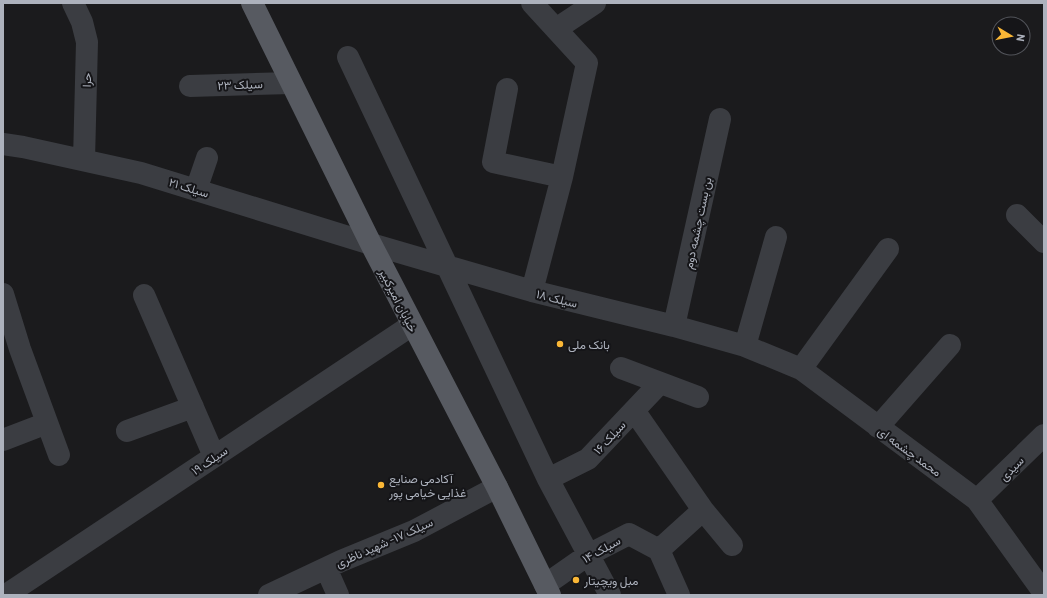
<svg xmlns="http://www.w3.org/2000/svg" width="1047" height="598" font-family="Barlow,Vazirmatn,sans-serif">
<style>
.lines{fill:none;stroke-linecap:round;stroke-linejoin:round}
.minor{stroke:#3b3d42;stroke-width:22}
.major{stroke:#575a61;stroke-width:22}
.poi-dot{fill:#fab736;stroke:#151518;stroke-width:1.5}
.labels{text-anchor:middle;dominant-baseline:central;stroke-width:4;stroke-linejoin:round;paint-order:stroke}
.street-label{font-size:12px;fill:#adb2bd;stroke:#151518}
.poi-label{font-size:12px;fill:#adb2bd;stroke:#151518;text-anchor:start}
</style>
<rect width="100%" height="100%" fill="#1b1b1d"/>
<g class="lines">
<path class="minor" d="M73,3L82,22L87,42L84,160
M532,3L587,63L562,177L532,291
M556,29L595,3
M348,57L548,479L610,595
M190,86L291,83
M507,89L493,162L562,177
M3,144L23,147L141,173L371,244L532,291L674,326L745,346L801,369L977,500L1044,593
M196,190L207,158
M1017,215L1044,242
M3,294L20,349L59,455
M144,295L214,456
M674,326L720,119
M745,346L776,237
M621,368L698,397
M801,369L888,249
M640,419L703,510L659,550L679,595
M878,427L950,345
M127,431L193,407
M3,440L47,423
M548,479L588,459L660,383
M977,500L1044,435
M703,510L732,545
M326,568L338,595
M545,585L588,555L629,534L659,550
M6,595L412,325
M269,595L341,561L414,531L497,487"/>
<path class="major" d="M252,3L371,244L497,487L550,595"/>
</g>
<g class="poi-dot">
<circle cx="560" cy="344" r="4"/>
<circle cx="381" cy="485" r="4"/>
<circle cx="576" cy="580" r="4"/>
</g>
<g class="labels">
<g class="street-label">
<text transform="translate(86 80) rotate(-88)">حرا</text>
<text transform="translate(240 84) rotate(-2)">سیلک ۲۳</text>
<text transform="translate(189 187) rotate(17)">سیلک ۲۱</text>
<text transform="translate(697 223) rotate(-78)">بن بست چشمه دوم</text>
<text transform="translate(557 298) rotate(14)">سیلک ۱۸</text>
<text transform="translate(399 300) rotate(63)">خیابان امیرکبیر</text>
<text transform="translate(609 437) rotate(-47)">سیلک ۱۶</text>
<text transform="translate(910 451) rotate(36)">محمد چشمه ای</text>
<text transform="translate(209 460) rotate(-34)">سیلک ۱۹</text>
<text transform="translate(1011 468) rotate(-45)">سیدی</text>
<text transform="translate(384 542) rotate(-24)">سیلک ۱۷- شهید ناظری</text>
<text transform="translate(601 549) rotate(-29)">سیلک ۱۴</text>
</g>
<g class="poi-label">
<text x="568" y="344">بانک ملی</text>
<text x="389" y="478">آکادمی صنایع<tspan x="389" dy="14">غذایی خیامی پور</tspan></text>
<text x="584" y="580">مبل ویچیتار</text>
</g>
</g>
<rect width="1047" height="598" fill="none" stroke="#adb2bd" stroke-width="8"/>
<g transform="translate(1011 36) rotate(100)"><circle r="19" fill="#151518" stroke="#52545a"/>
<path d="M0-3L7 15L0 10L-7 15Z" fill="#fab736"/>
<text y="-6" font-size="11" font-weight="bold" text-anchor="middle" fill="#adb2bd">N</text>
</g>
</svg>
